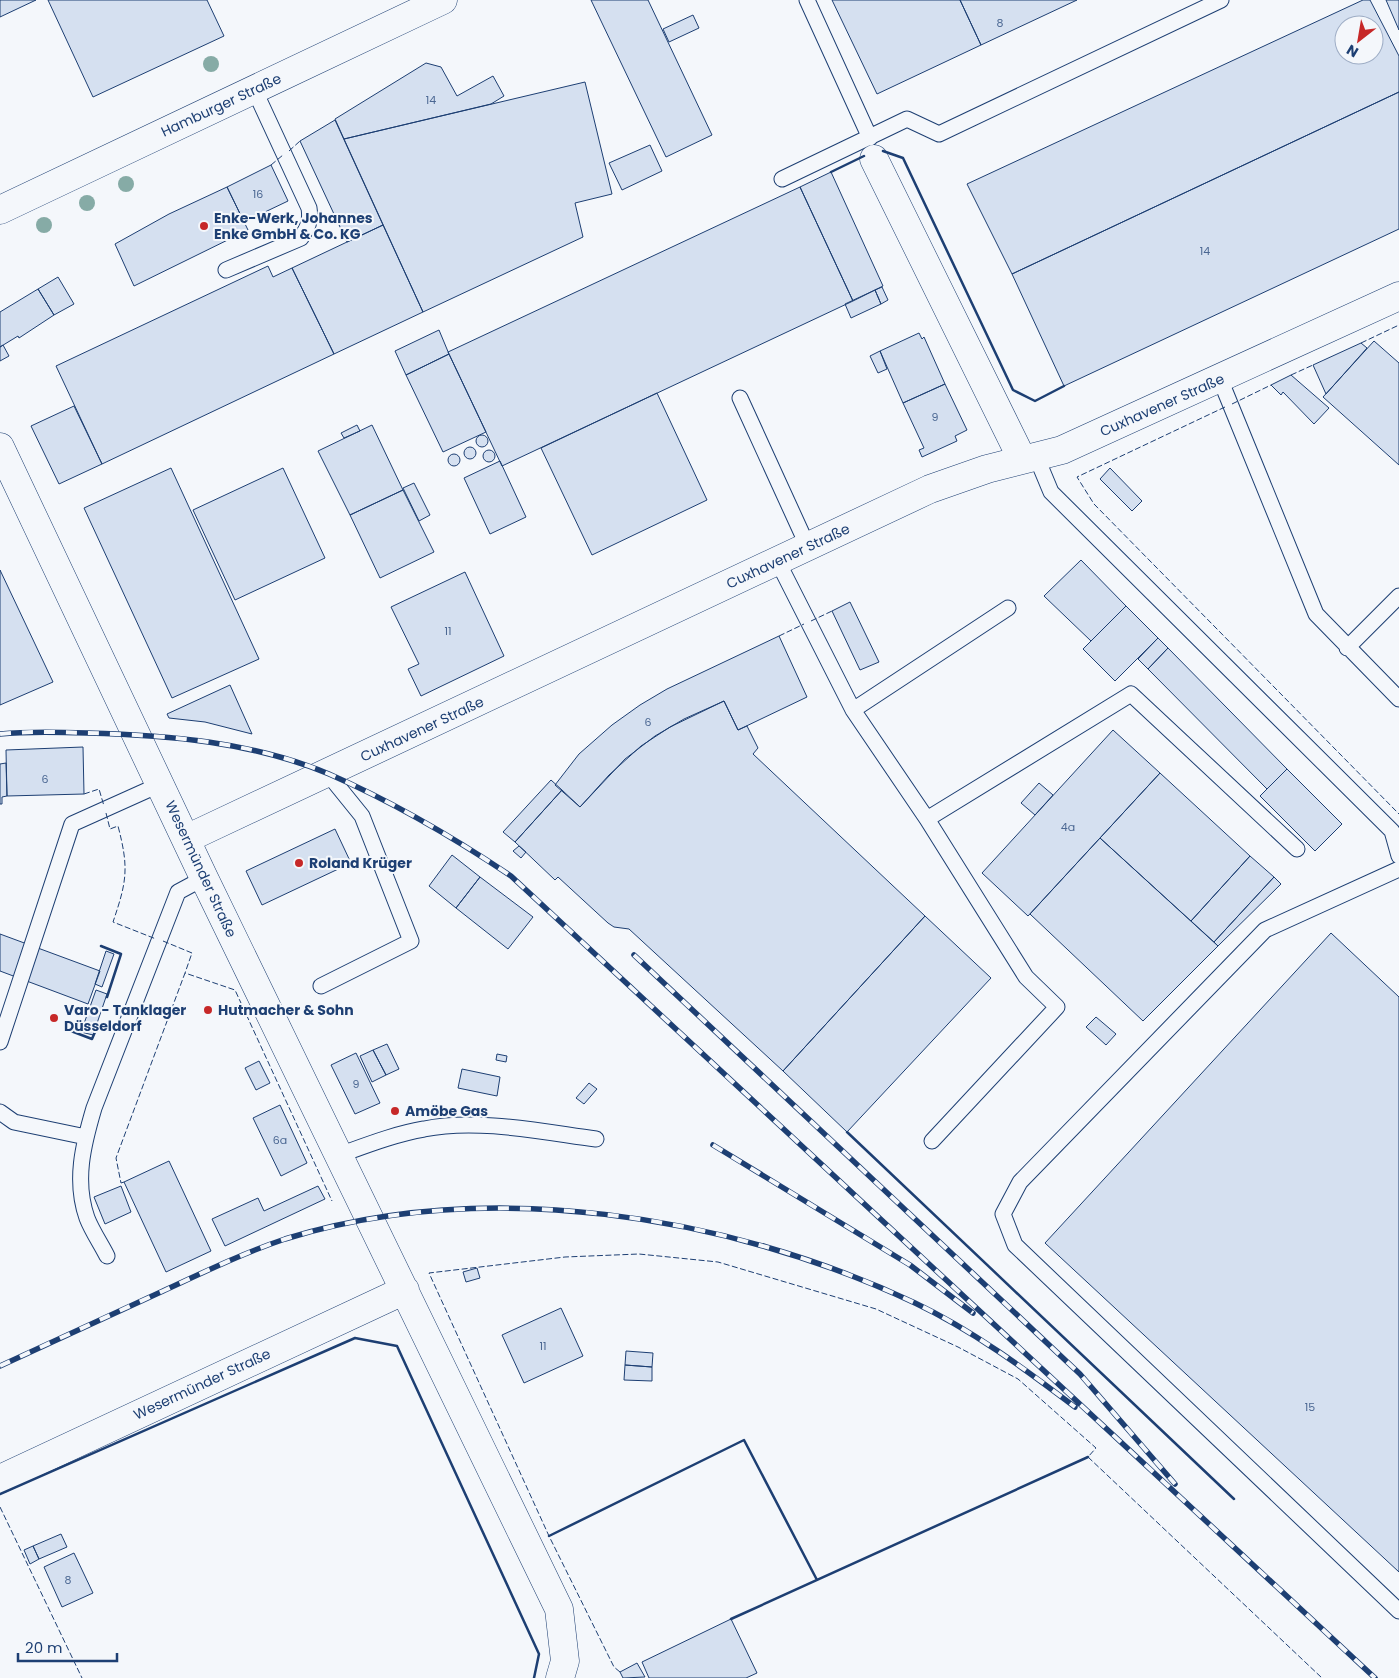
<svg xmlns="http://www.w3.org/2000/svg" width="1399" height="1678" font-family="Poppins,sans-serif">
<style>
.building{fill:#d5e0f0;stroke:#1d3f73;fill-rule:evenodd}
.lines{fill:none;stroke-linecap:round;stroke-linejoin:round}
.service-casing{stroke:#1d3f73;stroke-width:17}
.minor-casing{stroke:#1d3f73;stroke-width:29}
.service{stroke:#f4f7fb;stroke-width:15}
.minor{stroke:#f4f7fb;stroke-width:28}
.rail-casing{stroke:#1d3f73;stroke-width:5.5}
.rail{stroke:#f4f7fb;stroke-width:4;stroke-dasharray:11;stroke-linecap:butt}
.fence{stroke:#1d3f73;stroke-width:1;stroke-dasharray:6 2.5;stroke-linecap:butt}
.wall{stroke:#1d3f73;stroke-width:2.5}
.tree{fill:#86aba6}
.poi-dot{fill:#c62828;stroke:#f4f7fb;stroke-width:2}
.labels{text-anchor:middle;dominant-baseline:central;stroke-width:4;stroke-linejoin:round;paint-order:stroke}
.number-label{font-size:11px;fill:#4b6792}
.street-label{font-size:14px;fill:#1d3f73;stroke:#f4f7fb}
.poi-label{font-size:14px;font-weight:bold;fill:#1d3f73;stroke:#f4f7fb;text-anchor:start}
</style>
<rect width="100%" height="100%" fill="#f4f7fb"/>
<path class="building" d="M0,0H36L0,17Z
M48,0H207L224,36L93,97Z
M591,0H648L712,135L666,157Z
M832,0H960L981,45L877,94Z
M960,0H1077L981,45Z
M1363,0H1370L1399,56V92L1012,274L967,184ZM1344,25H1374V55H1344Z
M1386,0H1399V30Z
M693,15L699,28L669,42L663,29Z
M426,63L441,67L457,96L493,76L504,96L491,104L344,139L335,119Z
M585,82L612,194L575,203L583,237L423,312L344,139Z
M1399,92V229L1064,386L1012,274Z
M335,120L383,225L347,242L300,141Z
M650,145L662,171L622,190L609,163Z
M271,165L288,201L244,222L227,187Z
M831,172L883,286L853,301L800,187Z
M227,187L248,230L134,286L115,244L169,214Z
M800,187L853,301L502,466L448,352Z
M383,225L423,312L334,354L292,268Z
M268,266L273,277L292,268L334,354L102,464L56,366Z
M58,277L74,304L54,315L38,289Z
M882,287L888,300L881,304L875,290Z
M38,289L54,315L19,338L18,336L0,347V312Z
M875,290L881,304L851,318L845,304Z
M439,330L449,354L406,375L395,351Z
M919,333L922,339L924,337L945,384L903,403L880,351Z
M1374,341L1399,363V465L1323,397Z
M1361,343L1367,348L1326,394L1313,365Z
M3,345L9,356L0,361V347Z
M880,351L887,369L878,373L870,356Z
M449,354L486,432L443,452L406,375Z
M1291,375L1329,408L1314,424L1283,392L1281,395L1271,385Z
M945,384L967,430L955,436L957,441L922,457L919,450L924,448L903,403Z
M657,393L707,500L592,555L541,448Z
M74,406L102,464L59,484L31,426Z
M357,425L360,431L344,438L341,433Z
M372,425L403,490L350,515L318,451Z
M476 441a6 6 0 1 1 12 0a6 6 0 1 1-12 0Z
M464 453a6 6 0 1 1 12 0a6 6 0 1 1-12 0Z
M483 456a6 6 0 1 1 12 0a6 6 0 1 1-12 0Z
M448 460a6 6 0 1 1 12 0a6 6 0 1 1-12 0Z
M500,461L526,517L490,534L464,478Z
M171,468L259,659L172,698L84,508Z
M283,468L325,558L235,600L193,510Z
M1110,468L1142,501L1132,511L1100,479Z
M414,483L430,515L419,521L403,488Z
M403,490L434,552L380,578L350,515Z
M1081,560L1126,606L1091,641L1044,596Z
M0,570L53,682L0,705Z
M465,572L504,656L421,696L408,669L419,664L391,607Z
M850,602L879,662L860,670L832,611Z
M1126,606L1158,638L1115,681L1083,649Z
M779,636L807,697L738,730L724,701L684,719L655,736L625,759L580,807L555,785L579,754L612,725L640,705L667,689Z
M1158,638L1168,648L1148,669L1138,659Z
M1168,648L1287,769L1267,789L1148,669Z
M230,685L252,734L205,722L169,718L167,714Z
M724,701L738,730L747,726L758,748L753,754L925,916L783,1071L629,929L614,927L608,923L558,877L555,880L515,842L562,790L580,807L609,775L641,746L670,727Z
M1113,730L1160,773L1028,916L982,873Z
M83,747L84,794L7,796L6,750Z
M6,763L7,796L2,797V804H0V764Z
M1287,769L1342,824L1315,851L1260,796Z
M1160,773L1250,856L1191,921L1100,838Z
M551,780L562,790L515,842L503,832Z
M1039,783L1053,795L1035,815L1021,803Z
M335,829L351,863L262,905L246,871Z
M1100,838L1218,946L1143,1021L1030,914Z
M519,846L526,852L521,858L513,851Z
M452,855L480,877L456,908L429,886Z
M1250,856L1274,877L1214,942L1191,921Z
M480,877L533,917L508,949L456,908Z
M1274,877L1281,884L1218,946L1214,942Z
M925,916L991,978L847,1132L783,1071Z
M1331,933L1399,997V1572L1045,1243Z
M0,934L100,971L88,1004L0,971Z
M106,951L114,954L102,987L95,984Z
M96,990L107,994L93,1035L81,1032Z
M1096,1017L1116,1034L1106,1045L1086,1027Z
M387,1044L399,1069L386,1075L373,1050Z
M373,1050L386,1075L372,1082L360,1056Z
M356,1053L380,1103L355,1114L331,1065Z
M497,1054L507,1056L506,1062L496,1060Z
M259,1061L270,1083L256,1090L245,1068Z
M462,1069L500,1077L497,1096L458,1088Z
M589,1083L597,1089L584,1104L576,1098Z
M280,1105L307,1163L281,1176L253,1118Z
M169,1161L211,1251L166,1272L124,1182Z
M121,1186L131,1212L105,1224L94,1197Z
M318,1186L325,1199L225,1246L212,1219L258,1198L264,1211Z
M477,1268L480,1278L466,1282L463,1272Z
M561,1308L583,1356L524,1383L502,1335Z
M626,1351L653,1353L652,1367L625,1365Z
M625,1365L652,1367V1381L624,1380Z
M61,1534L67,1547L39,1559L33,1546Z
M33,1546L39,1559L30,1564L24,1550Z
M74,1553L93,1593L62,1607L44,1567Z
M731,1619L757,1673L746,1678H649L642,1662Z
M637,1663L645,1677L623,1678L620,1672Z"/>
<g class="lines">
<g class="service-casing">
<path id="service" d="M807,0L870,138
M782,179L907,119L939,134L1221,0
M226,270L301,238C308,227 311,221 309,208L254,89
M1220,379L1316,614L1399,699
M740,398L808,547
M1036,456L1051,492L1392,831L1399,856
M777,560L853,710L927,819L1026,977L1057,1007L932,1141
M1347,648L1399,596
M853,710L1008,608
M927,819L1131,694L1297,849
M1399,869L1265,930L1020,1182L1003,1214L1015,1245L1399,1611
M321,986L411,941L362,816L328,774
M0,1042L72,824L161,784
M0,1112L14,1122L86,1137
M339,1155C367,1145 395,1134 424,1129C477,1118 543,1132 596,1139
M107,1256C101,1244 92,1231 87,1218C74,1181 83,1145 94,1108L178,892L204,878"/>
</g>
<g class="minor-casing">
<path id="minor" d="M874,159L1022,459
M0,210L443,0
M0,447L204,878L559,1609L565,1661L560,1678
M186,839L930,489L987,469L1062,450L1399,296
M0,1479L405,1290"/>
</g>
<use href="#service" class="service"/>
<use href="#minor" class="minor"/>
<g class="rail-casing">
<path id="rail" d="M0,734C29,731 58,732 87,733C168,735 253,742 329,774C393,802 453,837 511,876L1375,1678
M634,955L1080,1374L1175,1484
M713,1145L910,1265L973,1313
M0,1366C54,1341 108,1316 163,1291C202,1273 243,1253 285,1239C486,1177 727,1214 915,1303C972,1330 1025,1369 1075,1407"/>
</g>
<use href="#rail" class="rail"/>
<path class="fence" d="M289,151L300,141
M271,165L283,155
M1361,343L1399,325
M1291,375L1313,365
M1232,404L1271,385
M1225,407L1077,477L1094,504L1399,814
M811,621L832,611
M779,636L804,624
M84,794L99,789L104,806
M106,813L110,829L118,826C129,868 127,881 113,922L156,939
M163,941L192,953L185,973
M124,1182L121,1183L116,1158L185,973L235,990L332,1201
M0,1507L82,1678
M620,1672L614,1667L549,1536L429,1273L565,1257L639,1254L718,1262L876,1309L958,1347L1018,1379L1096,1448L1088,1457L1322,1678"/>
<path class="wall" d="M883,151L903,158L1013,390L1035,401L1064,386
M831,172L864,156
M101,946L121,954L107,997
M71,1031L92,1039L95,1032
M847,1132L1234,1499
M0,1494L355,1338L397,1346L539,1654L534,1678
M549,1536L744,1440L817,1580
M731,1619L1088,1457"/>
</g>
<g class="tree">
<circle cx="211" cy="64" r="8"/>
<circle cx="126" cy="184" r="8"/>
<circle cx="87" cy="203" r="8"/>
<circle cx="44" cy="225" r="8"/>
</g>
<g class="poi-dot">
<circle cx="204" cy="226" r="5"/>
<circle cx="299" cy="863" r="5"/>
<circle cx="208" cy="1010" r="5"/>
<circle cx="54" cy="1018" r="5"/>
<circle cx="395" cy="1111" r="5"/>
</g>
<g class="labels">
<g class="number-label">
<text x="1000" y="23">8</text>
<text x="431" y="100">14</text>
<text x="258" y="194">16</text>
<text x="1205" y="251">14</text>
<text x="935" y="417">9</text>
<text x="448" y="631">11</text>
<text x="648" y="722">6</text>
<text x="45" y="779">6</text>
<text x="1068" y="827">4a</text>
<text x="356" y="1084">9</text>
<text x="280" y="1140">6a</text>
<text x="543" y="1346">11</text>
<text x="1310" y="1407">15</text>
<text x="68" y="1580">8</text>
</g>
<g class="street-label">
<text transform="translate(221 105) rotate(-25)">Hamburger Straße</text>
<text transform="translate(1162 405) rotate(-24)">Cuxhavener Straße</text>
<text transform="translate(788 556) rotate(-25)">Cuxhavener Straße</text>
<text transform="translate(422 729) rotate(-25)">Cuxhavener Straße</text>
<text transform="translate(201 869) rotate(65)">Wesermünder Straße</text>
<text transform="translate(202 1384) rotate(-25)">Wesermünder Straße</text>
</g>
<g class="poi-label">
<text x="214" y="218">Enke-Werk, Johannes<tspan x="214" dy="16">Enke GmbH &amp; Co. KG</tspan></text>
<text x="309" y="863">Roland Krüger</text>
<text x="64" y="1010">Varo - Tanklager<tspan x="64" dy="16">Düsseldorf</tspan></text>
<text x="218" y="1010">Hutmacher &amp; Sohn</text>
<text x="405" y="1111">Amöbe Gas</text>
</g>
</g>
<g transform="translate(1359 40) rotate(211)"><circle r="24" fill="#f4f7fb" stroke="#9eadc5"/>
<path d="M0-4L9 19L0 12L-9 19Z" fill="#c62828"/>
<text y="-8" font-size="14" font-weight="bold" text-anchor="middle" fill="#1d3f73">N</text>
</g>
<path d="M18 1653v8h99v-8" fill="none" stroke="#1d3f73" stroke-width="2.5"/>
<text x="25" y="1653" font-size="15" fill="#1d3f73" stroke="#f4f7fb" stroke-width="4" paint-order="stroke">20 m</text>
</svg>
